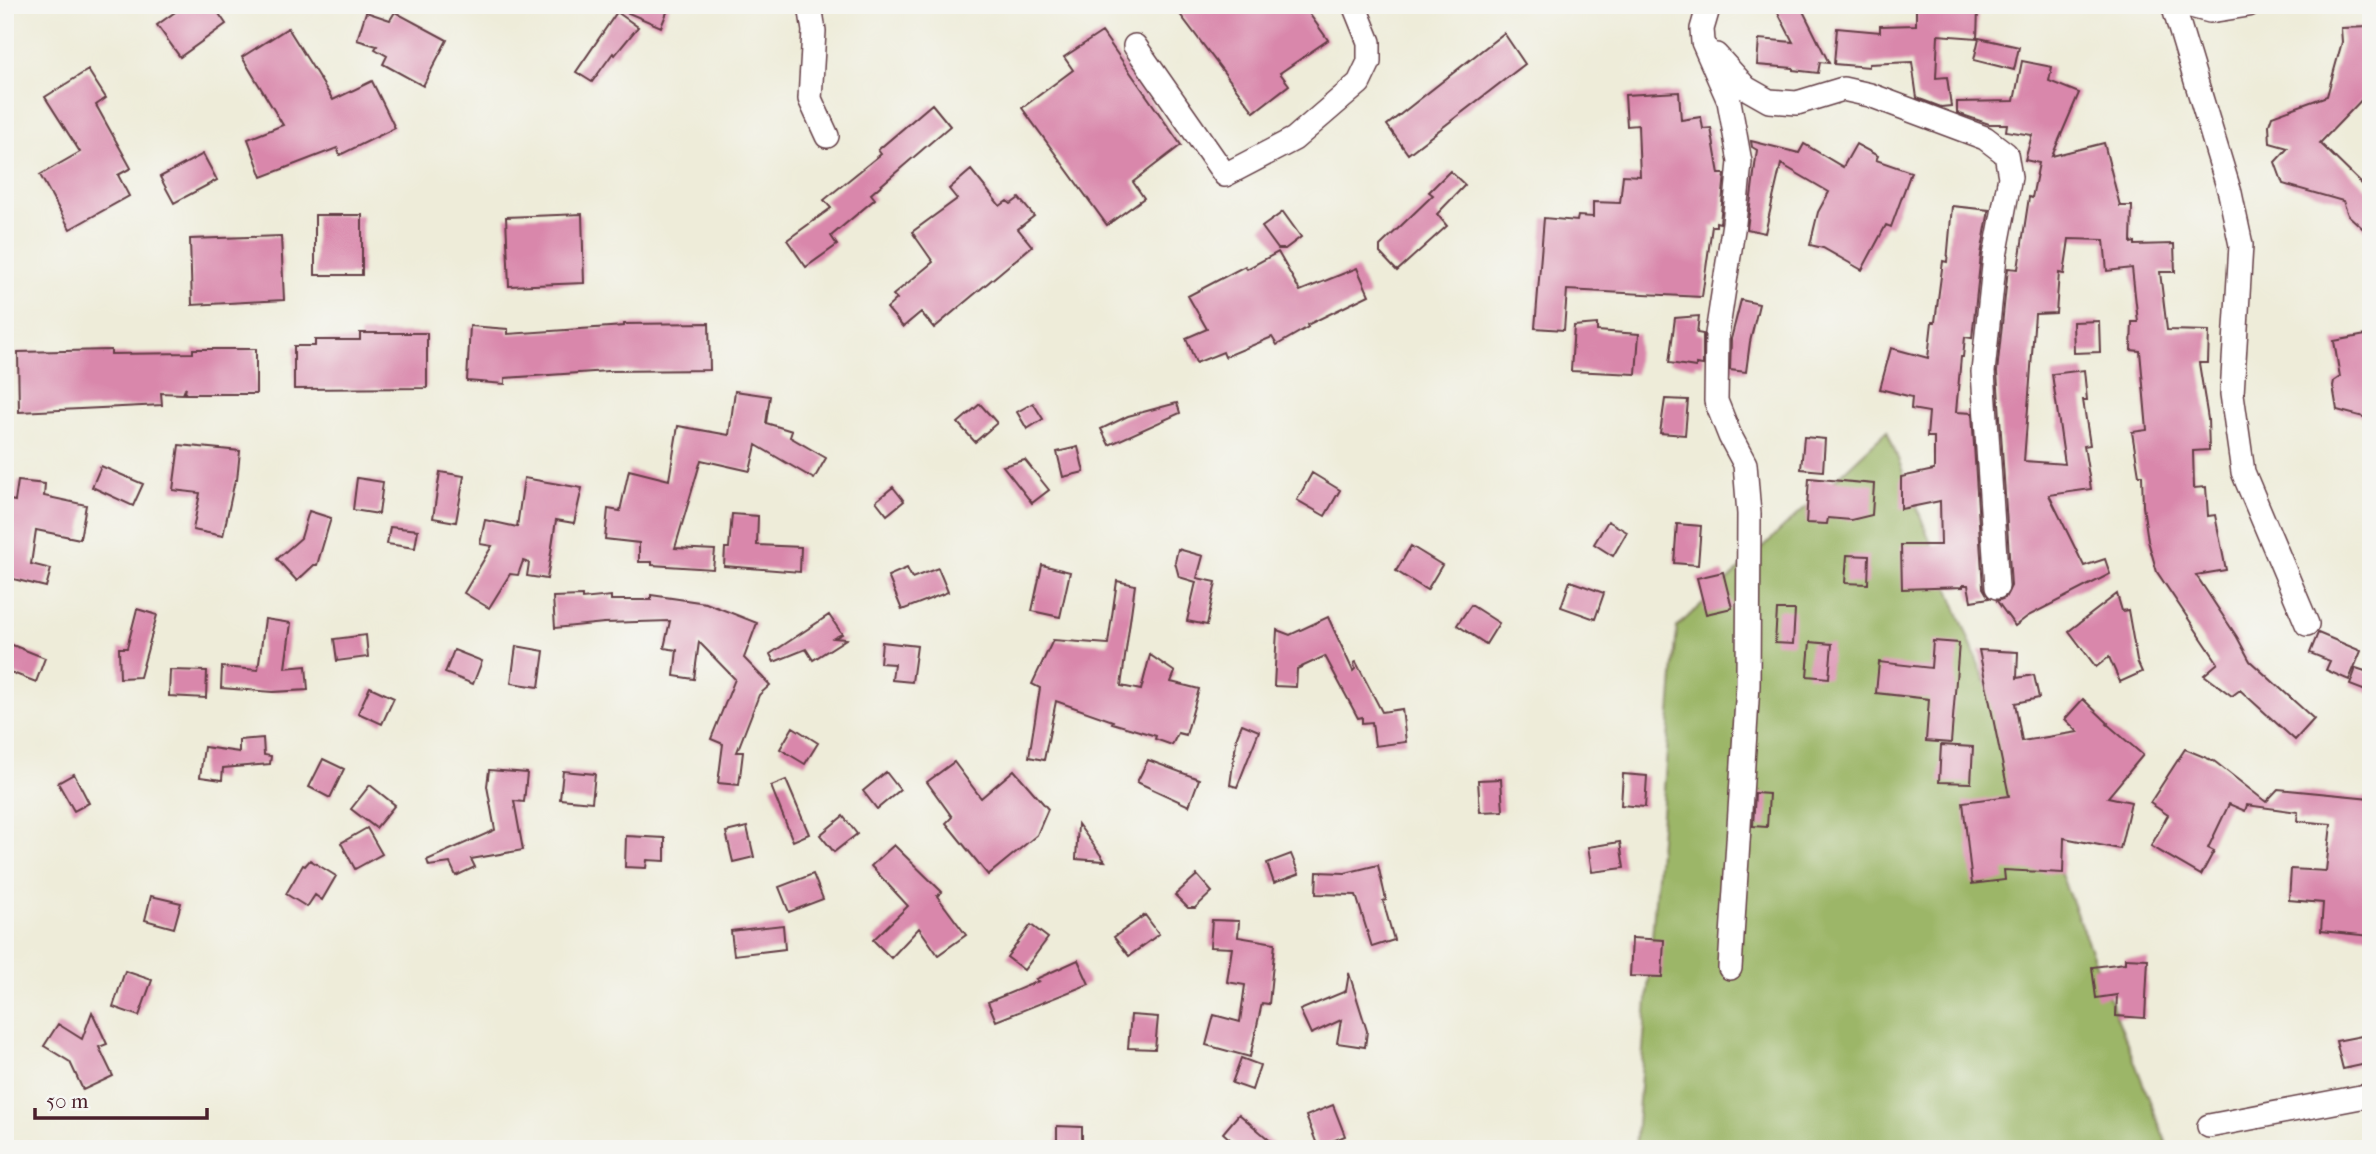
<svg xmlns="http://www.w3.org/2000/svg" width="2376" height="1154" font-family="'IM FELL French Canon',serif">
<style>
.forest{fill:#9cb668;stroke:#736a4a;stroke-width:2}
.building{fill:#d987ab}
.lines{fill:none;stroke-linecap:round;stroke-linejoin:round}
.street-casing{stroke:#633e45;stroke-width:26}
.street{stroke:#fff;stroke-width:23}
</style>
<rect width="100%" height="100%" fill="#f6f6f2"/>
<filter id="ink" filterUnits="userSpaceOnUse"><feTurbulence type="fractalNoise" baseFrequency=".0143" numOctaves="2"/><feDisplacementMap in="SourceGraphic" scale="14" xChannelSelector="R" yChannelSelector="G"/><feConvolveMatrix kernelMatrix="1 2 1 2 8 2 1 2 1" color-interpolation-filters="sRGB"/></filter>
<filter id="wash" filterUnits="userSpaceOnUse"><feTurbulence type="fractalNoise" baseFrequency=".00686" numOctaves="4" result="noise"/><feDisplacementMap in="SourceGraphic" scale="28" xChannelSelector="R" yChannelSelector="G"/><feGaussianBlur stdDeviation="1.57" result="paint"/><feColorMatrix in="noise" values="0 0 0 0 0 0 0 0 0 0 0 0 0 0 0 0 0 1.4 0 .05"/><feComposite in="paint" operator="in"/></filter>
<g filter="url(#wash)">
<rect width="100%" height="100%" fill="#eeecd9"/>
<path class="forest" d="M1887,431L2166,1142V1149H1635L1677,627Z"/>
<g id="blocks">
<path class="building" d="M185,5H213L226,24L180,57L157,25Z
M610,5H670L661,27Z
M1173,5H1303L1328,40L1280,73L1289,85L1254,112Z
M1774,5H1800L1829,63L1820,62L1818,73L1793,70V68L1757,65L1759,39L1793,42Z
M1916,5H1943L1978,9L1977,38L1938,35L1936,78L1947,77L1951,106L1941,107L1917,98L1912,62L1869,64V67L1834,64L1837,28L1880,32V26L1916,25Z
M366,12L390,20L395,12L447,40L423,86L383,64L387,56L375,49L377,46L357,40Z
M617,12L638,27L615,55L613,53L592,82L576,72Z
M2371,27V90L2320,143L2371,193V236L2348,215L2343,201L2283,184L2275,162L2288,148L2270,143L2269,125L2272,116L2327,96L2342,42L2341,28Z
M288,28L333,100L372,81L395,128L340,155L337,148L262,177L248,139L283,125L242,57Z
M1102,32L1181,145L1133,182L1144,198L1107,225L1022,108L1073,70L1064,57Z
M1504,33L1525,64L1408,154L1387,125Z
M1979,38L2019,47L2014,70L1974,60Z
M2022,61L2052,67L2049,81L2079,93L2052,156L2104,143L2120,206H2132L2131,243L2135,242V245L2174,244L2175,272H2160L2167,330L2209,331L2208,363H2199L2208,419L2209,450L2193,451L2194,488L2206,487L2208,516L2215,515L2226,570L2196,575L2237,637L2250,661L2314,719L2295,740L2240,690L2232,696L2204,675L2218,663L2157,572L2148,541L2143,506L2142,475H2139L2132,432L2147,430L2140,351L2131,350L2132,322H2138L2132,268L2107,271L2104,240L2069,239L2064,274L2059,273L2056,313L2035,314L2024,461L2065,464L2052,374L2084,370L2087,400H2083L2090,445L2084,446L2091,489L2049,495L2084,566L2105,559L2110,574L2028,616L2015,626L1997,601L2005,598L2011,586L1997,372L2008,268L2018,269L2029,197L2032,198L2039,163L2025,160L2032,135L2006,131L2007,124H1989L1957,113V102L2014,101Z
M88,70L106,98L96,105L131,168L118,175L129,196L70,229L40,175L80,152L45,97Z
M1679,92L1681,120L1701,117L1703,129L1711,128L1719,174H1725L1720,223L1716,222V226H1712L1702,297L1567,290L1564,330L1535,328L1544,218L1577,221L1578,216L1593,217V202L1620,203L1623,175L1640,176L1638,125L1627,126L1625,95Z
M932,104L950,126L871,194L875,199L831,236L837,245L806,267L787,240L831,208L824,200L881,154L878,150Z
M1751,141L1799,153L1804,144L1843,167L1856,144L1878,156L1876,160L1911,172L1891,227L1886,225L1862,270L1823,248L1810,245L1818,212L1829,192L1781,164L1765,233L1747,229L1757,150L1752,147Z
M203,154L217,180L174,203L160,177Z
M971,170L1000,206L1007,201L1011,204L1019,198L1034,216L1018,229L1032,246L934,328L921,312L903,327L887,308L897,299L893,295L933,262L912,232L957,199L949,189Z
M1450,171L1465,185L1437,214L1447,226L1397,271L1380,253V246L1433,195L1429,192Z
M1952,206L1989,210L1981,255L1972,338L1965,337L1963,357H1961L1956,412L1972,413L1983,588L1989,598L1971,601L1968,585H1963V587L1902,589L1901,545H1941L1940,501L1901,509V477L1934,470V437H1927L1929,412L1911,409L1912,397L1880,389L1891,348L1928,358L1932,322H1935L1943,261L1947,262Z
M1283,212L1301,237L1285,249H1278L1262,227Z
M582,214L584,283L509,286L506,217Z
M315,215H362V275H315Z
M281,236L284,300L192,305L190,239Z
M1278,252L1300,291L1357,268L1369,295L1307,325L1308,327L1277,345L1272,337L1225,357L1223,352L1196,363L1186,338L1207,329L1188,296L1245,266L1247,269Z
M1741,300L1759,304L1750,342L1746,372L1730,370L1731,339Z
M1699,316L1697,333L1703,334V365L1696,364V367L1669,363L1675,318Z
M2099,321L2100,352L2074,353L2073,322Z
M709,323L710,370L608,371L505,378V384L467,381L470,326L508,329V334L624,326V324Z
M1597,324V331L1639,334L1636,374L1571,371L1574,326Z
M360,333H427V388L294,389V346H315V340H360Z
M2371,334V419L2337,410L2333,386L2334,381L2340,377L2334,341Z
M193,349H256V394H185L186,387L183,394L161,393L162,405L19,412L18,352L111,350V354L193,353Z
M735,391L770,396L766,423L792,431L790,437L826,458L814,479L756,445L750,471L701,460L675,548L715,550L713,569L652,565V562H639V543L605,539L608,509L620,511L629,470L669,480L678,426L729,435Z
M1665,399L1688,400L1685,435L1660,433Z
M1033,403L1043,419L1027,429L1017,412Z
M1177,403L1180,413L1109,445L1101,429L1128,416Z
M980,404L997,423L975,442L958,423Z
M1804,437L1825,439L1823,471L1801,469Z
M179,445L240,451L237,480H235L223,536L193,530L200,493L173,490Z
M1078,447L1084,472L1063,477L1057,452Z
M1025,460L1049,490L1032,503L1003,466Z
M101,466L143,484L133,506L92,487Z
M440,472L464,476L456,522L433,518Z
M1312,473L1340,490L1325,516L1297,500Z
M357,478L383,482L379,514L353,510Z
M524,478L582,488L574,523L556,520L547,579L527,576L529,563L523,561L518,575L510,574L489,608L464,593L492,546L480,544L485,520L517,527Z
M1809,478L1874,484L1872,515L1851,520L1828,518L1827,524L1806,523Z
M18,481L45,484L44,496L86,505L80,539L36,530L31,564L51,569L46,587L5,577L10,500L15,501Z
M893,487L904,501L887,515L876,501Z
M309,511L331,518L317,565H314L297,581L277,559L301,538Z
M732,514L758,516L757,545L801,547L800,572L724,566L725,548H729Z
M1608,521L1627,532L1613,556L1594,544Z
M1677,524L1701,526L1698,565L1674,563Z
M390,527L418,530L415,548L387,544Z
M1411,546L1442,565L1427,590L1396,571Z
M1178,549L1203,556L1197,578L1216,582L1207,625L1187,621L1196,582L1179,577L1175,562Z
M1847,555L1869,556L1868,584L1845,583Z
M1042,565L1070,572L1060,617L1032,611Z
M907,568L912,578L938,568L948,592L902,610L888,576Z
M1723,572L1732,608L1706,614L1697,578Z
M1117,581L1135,585L1121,686L1141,690L1150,655L1175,672L1171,682L1199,689L1186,735L1178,733L1172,745L1155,739L1156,736L1112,723L1113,721L1056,701L1044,760L1029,757L1040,688L1032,684L1053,640L1108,644Z
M1570,581L1604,593L1595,619L1561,607Z
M2117,594L2122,611L2128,610L2137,661L2142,672L2120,682L2109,657L2096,667L2069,631Z
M651,595L706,603L757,623L744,658L770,685L759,695L737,752H743L739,785L718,783L723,744L711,739L735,679L699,642L694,679L674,676L677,650L664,648L670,621L604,623L555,628L553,597L582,596V599L611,596V600H651Z
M1471,605L1499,623L1486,644L1457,625Z
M137,609L157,615L140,677L120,678L119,648H127Z
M1777,610H1795L1793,644L1775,643Z
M829,615L842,634L834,638L846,639L813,660L806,649L774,662L770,654Z
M1328,617L1353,671L1355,669L1354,663L1356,662L1382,712L1402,709L1406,742L1375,746L1372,722L1362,723V717L1358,718L1325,656L1297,669L1296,687L1274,686L1277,630L1290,635Z
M265,619L291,623L285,668L306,666L308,690L273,692L221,688L222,667L258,670Z
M2318,633L2361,651L2349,680L2326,670L2330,661L2310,653Z
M366,635L368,657L337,661L334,639Z
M1933,641L1959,643L1951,743L1926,741L1929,699L1876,693L1879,662L1931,668Z
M5,642L45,658L36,682L5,670Z
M882,642L917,646L912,682L892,680L894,664L880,663Z
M1810,642L1832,644L1829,678L1807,676Z
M516,646L544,651L539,687L511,683Z
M454,650L482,661L473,684L445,673Z
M1979,650L2018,652L2017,678L2034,675L2039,698L2015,703L2022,741L2078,732L2065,719L2083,699L2108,723L2107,724L2143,755L2108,797L2131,802L2120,849L2064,838L2063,873L2004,870L2005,880L1972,884L1963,802L2009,796Z
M2356,668L2371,673V693L2350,685Z
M170,670L207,671L206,698L169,696Z
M370,687L394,698L382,724L358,713Z
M1242,724L1259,731L1237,787L1230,785L1237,736Z
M793,727L818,743L805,764L780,749Z
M263,738L264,755L271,756L270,764L223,768L222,780L200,777L204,747L239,752V740Z
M1941,745L1973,747L1971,783L1939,782Z
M2185,749L2214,761L2266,802L2278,789L2370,798L2365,853L2371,854V936L2321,931L2323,903L2289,900L2291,869L2326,871L2331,824L2297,821L2298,812L2247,805L2245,811L2229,804L2208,848L2214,851L2201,875L2151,846L2168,815L2150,803Z
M323,759L344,769L330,798L309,787Z
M1148,760L1199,779L1189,806L1137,782Z
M954,762L981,798L1014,770L1048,809L1037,835L988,875L946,823L952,817L927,782Z
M489,770L527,773L524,802L514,801L523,850L471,859L475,867L456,876L450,863L429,866L427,860L495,830L487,786Z
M563,771L595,774L592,802L560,799Z
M886,772L900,790L877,809L863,791Z
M74,774L89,803L74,811L58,783Z
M1623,774L1647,776L1645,807L1621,805Z
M1501,779L1503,811L1480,812L1478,780Z
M786,780L809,834L793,841L771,786Z
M370,785L395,805L376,828L351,809Z
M1755,793L1769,794L1767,827L1753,826Z
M843,816L857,834L834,852L820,835Z
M1078,824L1105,861L1076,859Z
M747,827L754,857L733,862L726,832Z
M367,828L382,854L355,869L341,843Z
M626,836L665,838V861L647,860L646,868L625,867Z
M1620,842L1624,868L1592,872L1588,847Z
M894,845L942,892L937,896L966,935L938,955L919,928L891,958L873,940L908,906L871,866Z
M1291,854L1299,874L1274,883L1267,863Z
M310,860L336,876L322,900L315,895L307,907L286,894L303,865L305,866Z
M1378,865L1386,900L1383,901L1394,940L1372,947L1356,895L1316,894L1317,872L1345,873Z
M813,874L823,899L789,912L779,887Z
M1197,875L1212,892L1195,908H1188L1175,895Z
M151,896L181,903L174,928L145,920Z
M1145,915L1159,934L1129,956L1114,937Z
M1212,920L1239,921L1238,937L1275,943L1269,1004L1262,1003L1250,1057L1206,1045L1214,1015L1240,1022L1245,985L1227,982L1232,948L1210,947Z
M783,925L785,949L734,955L731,931Z
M1031,925L1048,938L1024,970L1007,957Z
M1632,938L1664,940L1662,977L1630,976Z
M2125,958L2148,959L2145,1018L2116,1016L2117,995L2096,998L2092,967L2125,963Z
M1078,960L1089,984L996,1021L988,1002L1039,981L1036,979Z
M125,971L152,980L139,1016L113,1007Z
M1349,973L1367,1031L1365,1047L1337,1043L1341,1020L1311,1034L1300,1010L1346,991Z
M92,1012L107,1044L99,1047L113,1076L83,1090L70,1062L44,1046L58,1024L82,1039Z
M1131,1015L1158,1017L1155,1049L1128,1048Z
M2367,1035L2371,1063L2343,1069L2336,1041Z
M1241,1058L1260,1065L1252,1090L1232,1083Z
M1333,1105L1345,1136L1318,1147L1306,1116Z
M1239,1114L1280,1149H1241L1223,1133Z
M1057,1126L1082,1127V1147L1057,1146Z"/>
</g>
</g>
<g filter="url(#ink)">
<use href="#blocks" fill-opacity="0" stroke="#633e45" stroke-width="2"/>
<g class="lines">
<g class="street-casing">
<path id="street" d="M810,5L814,31L810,99L827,136
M1709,5L1702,29L1703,42L1729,101L1740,162L1734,223L1717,334L1716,401L1730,436L1745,464L1749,514L1748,685L1730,968
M2173,5L2230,193L2241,245L2232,394L2243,472L2307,624
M2187,5L2210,11L2248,5
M1135,46L1225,175L1294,139L1359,83L1369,62V42L1354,5
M1716,55L1746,88L1769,101L1797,103L1843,89L1870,95L1985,138L2006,154L2010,177L1995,256L1983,372L1997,587
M2209,1126L2371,1095"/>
</g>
<use href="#street" class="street"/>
</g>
</g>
<rect width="2376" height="1154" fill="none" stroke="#f6f6f2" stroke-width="28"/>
<path d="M35 1108v10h172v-10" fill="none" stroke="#4a1f2b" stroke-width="3.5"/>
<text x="46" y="1108" font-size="21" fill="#4a1f2b" stroke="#f6f6f2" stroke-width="5" paint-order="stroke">50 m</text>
</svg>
